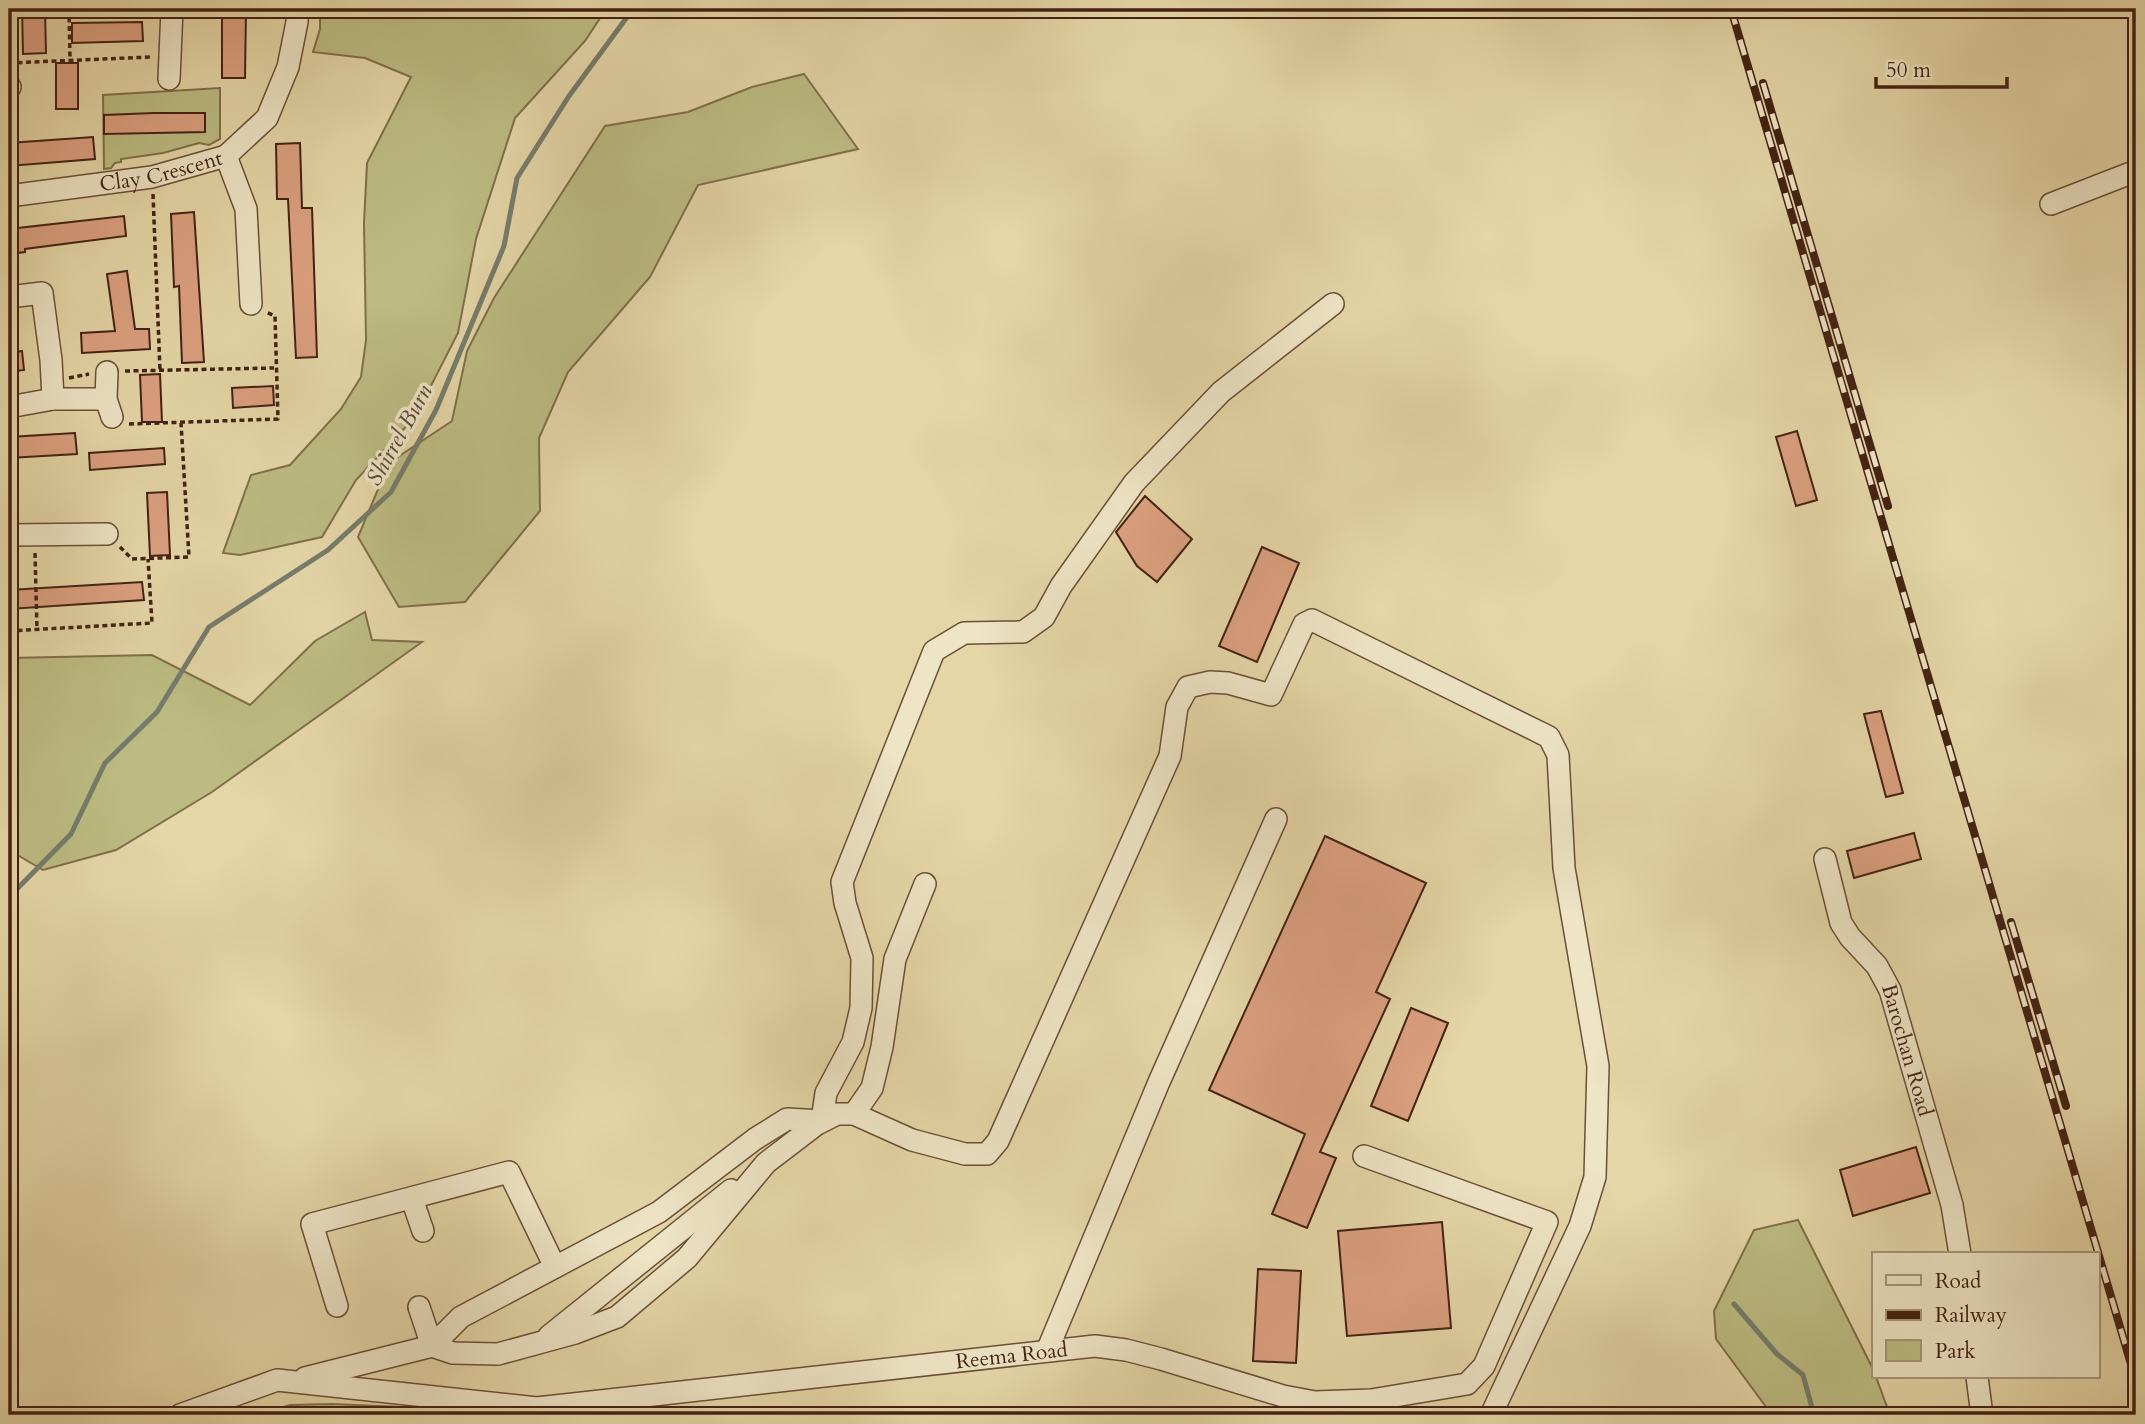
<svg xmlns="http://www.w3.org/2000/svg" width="2145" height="1424" font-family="Cardo,serif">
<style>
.green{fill:#bcbc82;stroke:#806f4a;stroke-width:2}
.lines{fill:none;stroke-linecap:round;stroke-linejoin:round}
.stream{stroke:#757d6d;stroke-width:5}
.building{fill:#dca080;stroke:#432213;stroke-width:2}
.minor-casing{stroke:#6c4f38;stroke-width:24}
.path{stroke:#432213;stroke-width:3.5;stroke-dasharray:5 3.5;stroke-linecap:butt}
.minor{stroke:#eee4c6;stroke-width:21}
.rail-casing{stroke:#432213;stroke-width:8}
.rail{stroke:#eee4c6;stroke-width:5;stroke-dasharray:16;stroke-linecap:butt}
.labels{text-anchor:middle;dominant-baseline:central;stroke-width:7;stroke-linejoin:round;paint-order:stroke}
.street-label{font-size:21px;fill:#432213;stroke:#eee4c6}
.water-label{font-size:23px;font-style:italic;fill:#584838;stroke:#eee4c6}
</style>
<rect width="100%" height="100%" fill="#e5d6a7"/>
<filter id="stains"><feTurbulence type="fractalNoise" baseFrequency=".00286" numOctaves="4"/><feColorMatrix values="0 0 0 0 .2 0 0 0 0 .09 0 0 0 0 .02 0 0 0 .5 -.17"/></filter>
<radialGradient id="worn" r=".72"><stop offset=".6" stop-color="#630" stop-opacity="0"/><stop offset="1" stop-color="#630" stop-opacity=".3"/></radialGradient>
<path class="green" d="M320,9H606L585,41L515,118L476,239L458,333L415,417L356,480L322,537L240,555L223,553L251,475L290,465L341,409L361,377L366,340L364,223L367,163L411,77L365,58L313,52L320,29Z
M804,74L858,149L698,185L650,277L568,372L539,438L540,511L465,602L399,607L358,537L389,463L452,421L467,351L494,298L605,126L688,112L752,87Z
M220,88V139L209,145L199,143L163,153L121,159V162L115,163L111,168L104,169L103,95Z
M365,612L372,640L422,642L212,792L116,850L43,870L9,850V658L152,655L250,705L315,641Z
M1798,1220L1874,1371V1377H1876L1890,1415H1772L1716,1339L1714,1311L1754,1230Z
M332,1404L425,1408L465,1415H258L290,1405Z"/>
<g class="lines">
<path class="stream" d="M9,892H14L71,834L105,763L157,712L209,627L328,550L391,492L436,410L504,246L517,178L569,96L633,9
M1734,1304L1777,1354L1803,1375L1814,1415"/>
</g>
<path class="building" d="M22,9H45L46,53L23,54Z
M222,9H246L245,78H222Z
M142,22L143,41L72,43V23Z
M56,63H78V109H56Z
M154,113H205V132L104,134V115Z
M93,137L95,159L9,166V143Z
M300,143L302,208H312L317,357L296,358L288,199H277L276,144Z
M194,212L204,362L182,363L179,286L174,287L171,214Z
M124,216L126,236L25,249V252L9,254V229Z
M127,271L135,329H149L150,349L82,353L81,333L115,331L107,274Z
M22,351L24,370L9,372V353Z
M160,374L162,422H142L140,375Z
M273,386L274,405L233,408L232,388Z
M1797,431L1817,500L1796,506L1776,437Z
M75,433L77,454L9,458V437Z
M164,448L165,464L90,470L89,453Z
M167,492L170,555L150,556L147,493Z
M1145,496L1192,539L1157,582L1137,566L1116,532Z
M1262,547L1299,563L1257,662L1219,646Z
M142,582L144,600L9,609V590Z
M1881,711L1903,793L1886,797L1864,714Z
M1914,833L1921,859L1854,878L1847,851Z
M1325,836L1426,883L1376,992L1390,999L1320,1152L1336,1158L1307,1228L1272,1214L1305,1134L1209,1090Z
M1411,1008L1448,1023L1408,1121L1371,1106Z
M1916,1147L1930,1193L1853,1216L1840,1170Z
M1442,1222L1451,1328L1347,1336L1338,1231Z
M1258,1269L1301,1271L1296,1363L1253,1361Z"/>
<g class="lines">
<g class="minor-casing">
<g id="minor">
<path d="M169,79L172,9"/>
<path d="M9,87H10"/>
<path d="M226,156L246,209L251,304"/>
<path id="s1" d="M9,196L152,177L226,156L267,118L288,67L297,22V9"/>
<path d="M2051,204L2136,171"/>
<path d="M9,297L42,293L51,360L53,399L9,407"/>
<path d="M107,372L106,399L112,417"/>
<path d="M53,399H106"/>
<path d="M9,535L107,534"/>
<path id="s2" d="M1825,859L1841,923L1850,937L1877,966L1890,990L1952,1205L1960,1254"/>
<path d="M854,1114L872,1088L882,1047L895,959L925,884"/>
<path d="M822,1121L826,1093L853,1042L861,1008L862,958L845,903L842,882L934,651L964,633L1023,632L1044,617L1061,586L1134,483L1221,392L1333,304"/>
<path d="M412,1199L423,1231"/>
<path d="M337,1306L312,1224L509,1172L555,1267"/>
<path d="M419,1307L432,1346"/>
<path d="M549,1336L731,1190"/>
<path d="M432,1346L453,1353L498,1354L575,1333L617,1317L687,1258L766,1163L817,1124L837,1114H854L912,1140L965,1154H987L998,1141L1170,756L1177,707L1188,687L1210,682L1228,683L1271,695L1304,624L1312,620L1549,737L1558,755L1564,868L1598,1066L1595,1177L1580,1226L1491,1415"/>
<path d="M1047,1351L1159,1082L1276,819"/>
<path d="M1977,1377L1982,1415"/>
<path d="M305,1378L432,1346L461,1317L659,1212L755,1139L787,1119L822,1121"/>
<path id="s3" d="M180,1415L277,1380L537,1408L1095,1346L1126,1350L1161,1359L1283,1396L1315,1402L1371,1400L1467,1384L1484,1366L1547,1222L1364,1156"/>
</g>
</g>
<path class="path" d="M69,9L70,60
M9,63L151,57
M153,194L160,371
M125,371L274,368
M69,378L89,374
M129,424L278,419L275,316L266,312
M120,547L132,559L189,557L181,423
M35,553L37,630
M9,631L152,623L148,559"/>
<use href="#minor" class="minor"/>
<g class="rail-casing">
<path id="rail" d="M1731,9L2136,1381
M1763,83L1888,506
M2011,922L2066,1106"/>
</g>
<use href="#rail" class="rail"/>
</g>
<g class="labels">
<g class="street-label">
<text stroke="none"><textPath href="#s1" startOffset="154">Clay Crescent</textPath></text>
<text stroke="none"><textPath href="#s2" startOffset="212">Barochan Road</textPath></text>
<text stroke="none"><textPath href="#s3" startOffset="842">Reema Road</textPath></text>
</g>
<g class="water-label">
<text transform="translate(399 435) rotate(-61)">Shirrel Burn</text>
</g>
</g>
<rect width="2145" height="1424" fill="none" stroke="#e5d6a7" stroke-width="35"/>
<rect x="10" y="10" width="2124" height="1403" fill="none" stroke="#432213" stroke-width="3.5"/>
<rect x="18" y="18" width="2110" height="1389" fill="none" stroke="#432213" stroke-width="2"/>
<rect x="1872" y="1252" width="228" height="126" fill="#eee4c6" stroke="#aa967e" stroke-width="2"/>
<rect x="1886" y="1275" width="35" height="10" fill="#eee4c6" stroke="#aa967e" stroke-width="2"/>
<text x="1935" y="1288" font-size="21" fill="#432213">Road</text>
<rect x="1886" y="1310" width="35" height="10" fill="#432213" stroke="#aa967e" stroke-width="2"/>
<text x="1935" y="1322" font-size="21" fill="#432213">Railway</text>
<rect x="1886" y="1340" width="35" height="21" fill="#bcbc82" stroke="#aa967e" stroke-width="2"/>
<text x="1935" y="1358" font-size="21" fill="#432213">Park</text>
<path d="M1876 77v10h131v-10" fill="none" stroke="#432213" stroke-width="3.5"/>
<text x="1886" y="77" font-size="21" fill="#432213" stroke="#eee4c6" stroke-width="5" paint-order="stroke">50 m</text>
<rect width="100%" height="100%" filter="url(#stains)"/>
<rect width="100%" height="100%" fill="url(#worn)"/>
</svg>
